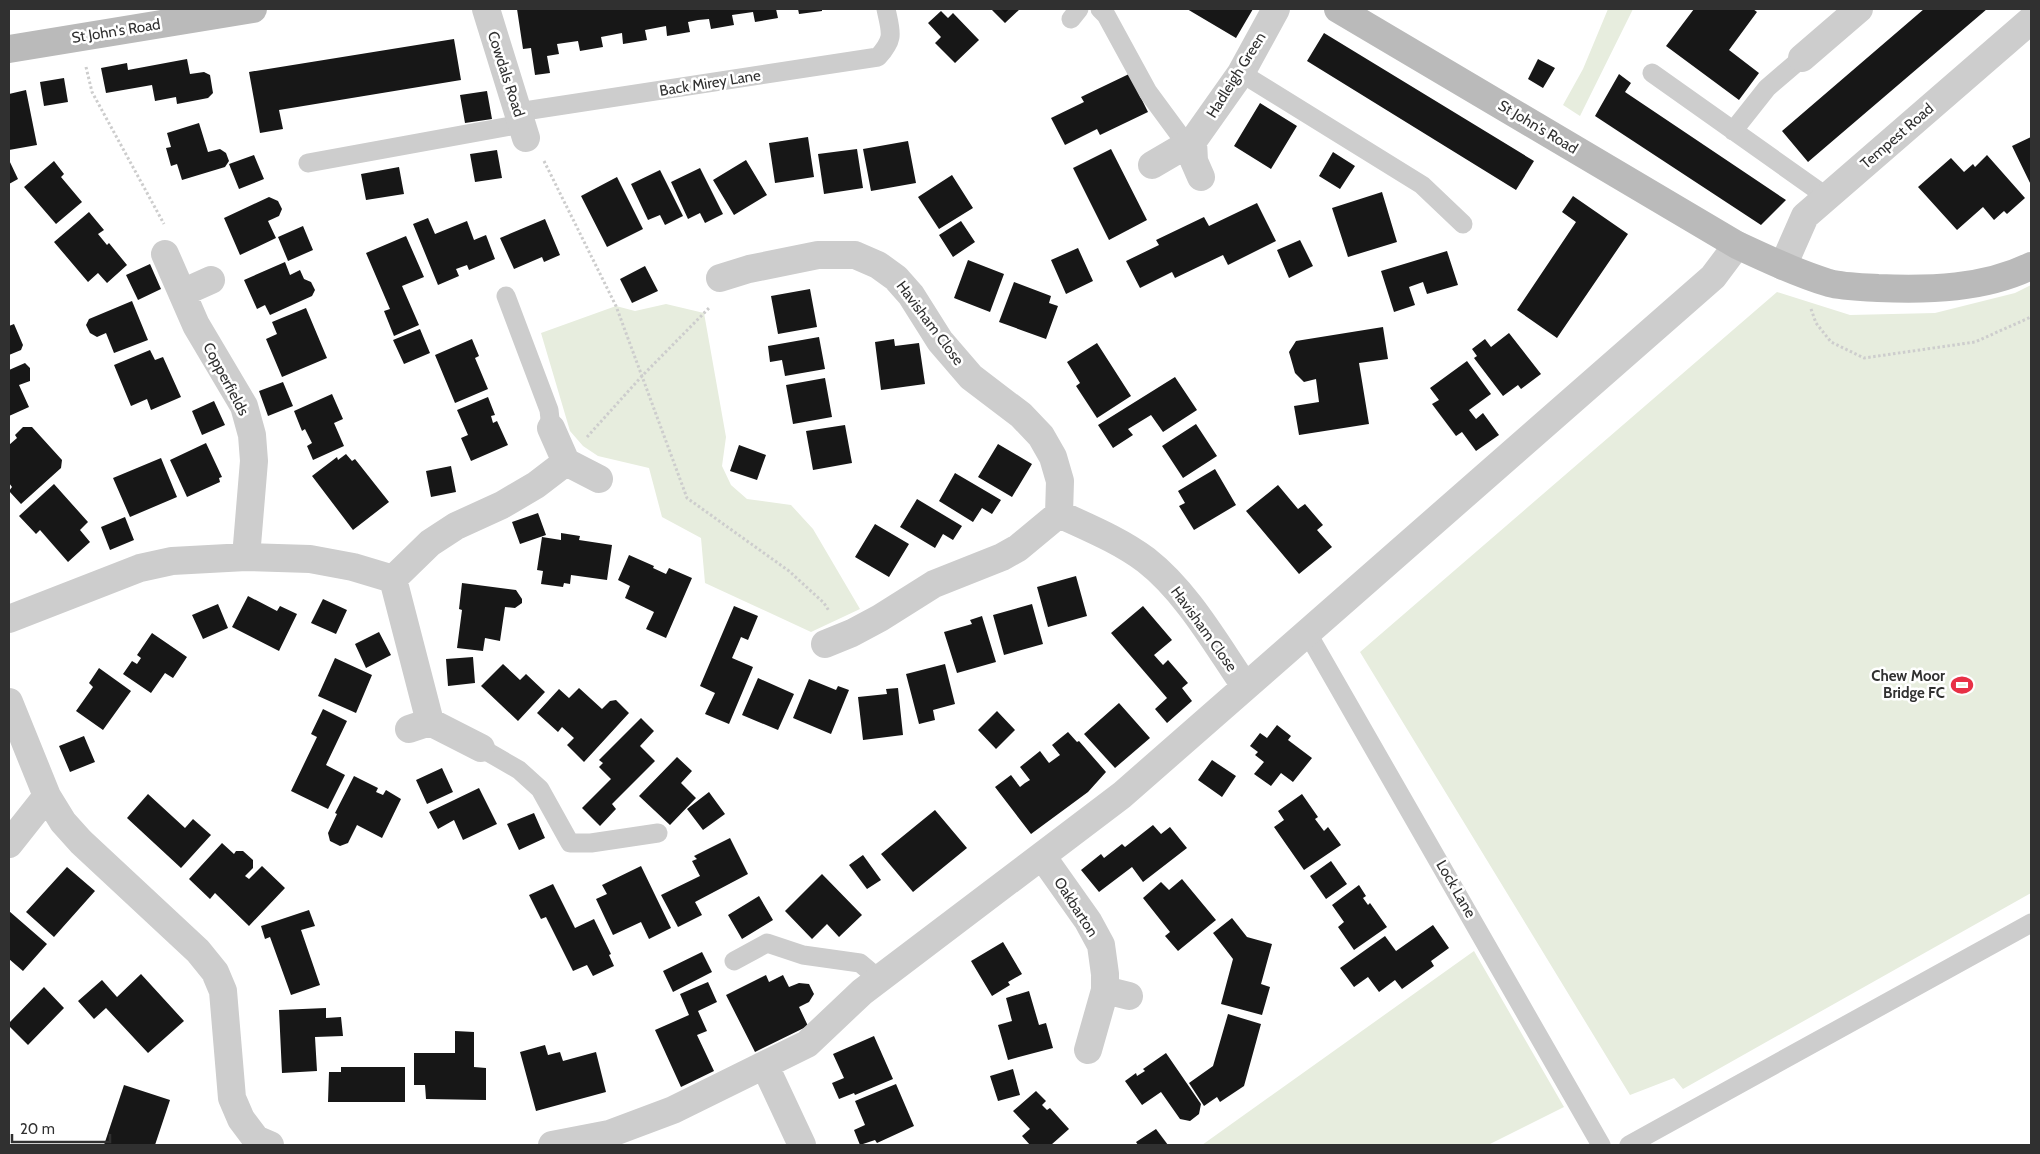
<svg xmlns="http://www.w3.org/2000/svg" width="2040" height="1154" font-family="Cabin,sans-serif">
<style>
.green{fill:#e7edde}
.building{fill:#171717}
.lines{fill:none;stroke-linecap:round;stroke-linejoin:round}
.path{stroke:#cdcdcd;stroke-width:3;stroke-dasharray:2.5 2.5;stroke-linecap:butt}
.lane{stroke:#cdcdcd;stroke-width:19}
.street{stroke:#cdcdcd;stroke-width:28}
.secondary{stroke:#bababa;stroke-width:28}
.labels{text-anchor:middle;dominant-baseline:central;stroke-width:5;stroke-linejoin:round;paint-order:stroke}
.street-label{font-size:15px;fill:#303030;stroke:#fff}
.poi-label{font-size:15px;font-weight:bold;fill:#303030;stroke:#fff;text-anchor:end}
</style>
<rect width="100%" height="100%" fill="#fff"/>
<path class="green" d="M1608,9H1633L1580,116L1563,105L1583,69Z
M2031,285V893L1683,1089L1674,1078L1630,1095L1360,652L1777,292L1850,315L1935,313L2015,293Z
M666,304L704,313L726,437L722,466L731,485L747,499L791,505L813,529L860,609L811,632L705,583L701,538L662,517L649,468L598,456L583,446L570,431L541,333L616,306L635,311Z
M1474,951L1564,1107L1488,1145H1202Z"/>
<path class="building" d="M517,9H776L778,18L755,22L753,12L732,15L734,25L711,29L709,19L698,20L688,22L690,32L667,36L666,26L645,30L647,40L623,44L622,33L601,37L603,47L580,51L578,41L557,44L559,54L547,56L550,73L535,75L531,48L523,49Z
M798,9H822V11L799,14Z
M991,9H1020L1005,23Z
M1187,9H1253L1236,38Z
M1694,9H1753L1757,12L1729,50L1759,73L1739,100L1666,46Z
M1924,9H1987L1808,162L1782,131Z
M941,11L948,18L953,13L979,40L955,63L935,43L941,37L928,23Z
M1324,33L1534,161L1516,190L1307,61Z
M454,39L461,80L279,110L283,129L260,133L249,72Z
M187,59L190,74L204,72L210,75L213,93L208,98L177,104L176,97L155,101L152,85L106,93L101,68L127,63L128,70Z
M1538,59L1555,68L1543,88L1528,79Z
M1129,74L1148,112L1100,135L1097,129L1065,145L1051,118L1084,102L1081,97Z
M1619,74L1631,83L1625,92L1786,200L1761,225L1595,116Z
M64,78L68,102L44,106L40,82Z
M26,90L37,145L9,150V94Z
M487,91L492,119L465,123L460,95Z
M1260,103L1297,126L1271,169L1234,146Z
M199,123L208,152L220,149L226,153L229,161L225,167L182,180L177,164L171,166L166,148L171,147L167,133Z
M808,137L814,177L775,183L769,143Z
M2031,137V185L2012,146Z
M908,141L916,183L871,191L863,149Z
M857,149L863,188L824,194L818,154Z
M1111,149L1147,220L1109,240L1073,168Z
M497,150L502,178L475,182L470,154Z
M1333,152L1355,166L1340,189L1319,176Z
M254,155L264,179L239,189L229,164Z
M1987,155L2025,198L2007,214L2004,211L1994,220L1983,207L1957,230L1918,187L1951,158L1964,172L1973,164L1975,167Z
M9,160L18,179L9,184Z
M746,160L767,195L734,215L713,180Z
M54,161L64,174L61,177L82,202L56,224L24,187Z
M399,167L404,194L366,200L361,174Z
M700,168L723,214L705,223L700,213L688,219L671,182Z
M660,170L683,216L665,225L660,215L648,220L631,184Z
M952,175L973,208L939,229L918,197Z
M617,177L643,229L607,247L581,196Z
M1382,192L1397,242L1348,257L1332,208Z
M1573,196L1628,234L1557,338L1517,310L1576,222L1562,212Z
M269,197L278,201L282,209L279,216L268,221L276,238L240,255L224,218Z
M1257,203L1276,241L1228,265L1223,255L1175,278L1172,272L1140,288L1126,261L1159,245L1156,240L1204,217L1209,226Z
M89,212L104,230L98,234L107,245L109,243L127,265L107,283L98,273L88,282L54,242Z
M428,218L435,234L467,221L474,240L486,235L495,259L469,270L467,265L456,269L459,276L438,285L413,224Z
M545,219L560,255L544,262L542,257L514,269L500,238Z
M961,221L975,242L953,257L939,235Z
M303,226L313,250L288,261L278,237Z
M406,236L424,277L402,286L419,325L394,336L384,311L390,309L366,253Z
M1300,240L1313,266L1289,278L1277,250Z
M1078,248L1093,281L1066,294L1051,260Z
M1447,251L1458,285L1427,294L1423,282L1409,287L1415,305L1394,312L1381,271Z
M968,260L1004,274L990,312L954,298Z
M285,262L290,275L300,270L304,279L311,282L315,290L312,296L270,315L265,305L257,309L244,280Z
M150,264L161,289L138,300L126,275Z
M645,266L658,291L632,303L620,279Z
M1014,282L1051,296L1049,303L1058,306L1046,339L999,322Z
M810,289L817,327L778,334L771,296Z
M132,301L148,340L114,353L106,333L97,337L90,333L86,325L89,319Z
M306,308L327,358L282,377L266,339L277,334L272,322Z
M14,324L23,345L21,350L9,355V326Z
M1383,327L1388,359L1359,363L1369,424L1299,435L1294,406L1319,402L1316,379L1304,382L1295,373L1289,352L1296,341Z
M420,329L430,353L404,364L393,340Z
M1509,333L1541,374L1521,389L1518,385L1503,396L1474,358L1477,356L1472,349L1485,339L1491,347Z
M819,337L825,369L785,376L782,360L770,362L768,346Z
M472,339L479,356L475,358L488,389L455,403L435,355Z
M894,339L895,346L919,343L925,384L881,390L875,342Z
M1097,343L1131,396L1097,418L1076,386L1080,383L1067,362Z
M150,350L155,360L163,357L181,397L151,410L147,399L131,406L114,365Z
M1467,361L1491,394L1469,410L1476,419L1483,413L1499,435L1476,451L1462,432L1456,436L1432,404L1439,400L1430,388Z
M25,363L30,368V381L19,385L29,407L9,416V370Z
M1175,377L1197,410L1163,432L1151,415L1128,429L1133,435L1113,448L1098,425Z
M825,378L832,417L793,424L786,385Z
M283,382L293,406L268,416L259,391Z
M332,394L343,419L334,423L344,446L313,460L307,446L312,443L305,429L302,431L294,411Z
M488,397L495,415L491,416L493,423L497,421L508,445L471,461L461,438L468,435L457,410Z
M214,401L225,425L202,435L192,411Z
M1196,424L1217,456L1183,478L1162,446Z
M845,425L852,463L813,470L806,431Z
M23,427H32L62,460L61,468L21,504L9,491L12,487L9,483V445L17,438L15,435Z
M206,443L222,477L219,478L220,482L187,497L170,460Z
M998,444L1032,464L1012,497L978,477Z
M739,445L766,455L757,480L730,471Z
M346,454L352,461L355,459L389,502L353,530L312,476L337,457L338,460Z
M161,458L177,497L130,517L113,478Z
M451,466L456,492L431,497L426,471Z
M1215,469L1236,505L1194,530L1179,506L1185,503L1178,491Z
M955,473L1001,500L992,514L982,508L973,522L939,501Z
M54,484L88,522L80,530L90,542L68,562L40,530L36,534L19,516Z
M1278,485L1298,509L1305,504L1323,525L1317,530L1332,547L1299,574L1246,511Z
M917,499L962,526L953,540L943,534L935,548L900,527Z
M538,513L546,535L520,544L512,522Z
M125,517L134,540L110,550L101,527Z
M875,524L909,544L889,577L855,557Z
M561,533L580,536L579,540L612,545L607,580L571,575L570,584L564,583L563,587L541,584L543,571L537,570L542,537L561,540Z
M629,555L654,566L653,568L666,574L669,568L692,578L666,638L646,629L654,612L625,598L630,586L618,580Z
M1076,576L1087,616L1048,627L1037,587Z
M462,583L516,590L522,599V603L515,608L505,607L500,641L485,638L483,651L457,648L462,610L459,609Z
M248,596L277,611L280,606L297,614L279,651L232,627Z
M323,599L347,610L336,634L311,623Z
M218,604L228,628L203,639L192,615Z
M1032,604L1043,644L1004,655L993,615Z
M734,606L758,616L748,640L741,637L732,658L753,667L729,724L705,714L715,693L700,686Z
M1143,606L1172,640L1154,655L1163,665L1168,660L1188,683L1182,688L1192,701L1167,723L1155,709L1167,698L1111,633Z
M982,616L996,662L957,673L944,632L972,624L970,620Z
M379,632L391,655L366,668L355,644Z
M152,633L187,657L173,678L165,673L151,693L123,674L132,661L137,664L141,658L137,655Z
M473,657L475,683L448,686L446,659Z
M335,658L372,675L356,713L318,696Z
M503,664L520,680L526,674L545,692L518,721L481,686Z
M945,664L955,704L933,710L935,720L919,724L906,674Z
M99,668L131,691L103,730L76,711L93,687L89,683Z
M758,678L794,694L778,730L742,715Z
M809,679L836,690L838,686L849,690L831,734L793,718Z
M579,688L602,709L610,701L616,700L629,713L584,762L567,745L574,738L562,727L558,732L537,713L559,689L569,698Z
M898,688L903,735L863,740L858,697L887,694L886,689Z
M1119,703L1150,738L1115,768L1084,734Z
M323,709L347,721L326,765L345,775L328,809L291,791L317,737L311,734Z
M997,711L1015,730L996,749L978,730Z
M641,718L654,731L640,746L655,761L612,804L616,809L600,826L582,808L611,779L599,767L603,763L599,760Z
M1277,725L1291,736L1288,740L1312,758L1293,782L1281,773L1271,786L1254,774L1264,762L1255,755L1258,752L1250,746L1260,733L1267,738Z
M1068,732L1077,742L1079,741L1106,772L1088,792L1031,834L995,787L1011,775L1020,787L1025,783L1030,780L1020,767L1040,751L1049,763L1060,755L1052,745Z
M84,736L95,762L70,772L59,746Z
M677,757L692,771L681,783L696,798L670,825L639,796Z
M1212,760L1236,776L1222,797L1198,780Z
M442,768L453,792L427,804L416,780Z
M354,776L378,788L376,792L383,795L386,790L401,799L382,838L357,825L348,843L340,846L330,841L328,833L337,814L335,813Z
M479,788L497,824L463,840L454,820L438,829L429,812Z
M709,792L725,814L703,830L687,809Z
M148,794L185,828L193,819L211,835L181,868L127,818Z
M1302,794L1318,817L1315,819L1324,831L1328,827L1341,845L1304,870L1274,827L1284,820L1278,811Z
M935,810L967,848L913,892L881,854Z
M534,813L545,838L519,850L507,824Z
M1153,825L1161,834L1170,827L1187,848L1143,882L1132,867L1099,892L1081,870L1101,854L1104,858L1122,844L1125,847Z
M730,838L748,874L695,902L702,915L678,927L661,895L700,876L692,861L697,859L694,856Z
M222,843L234,854L236,851H243L253,860V868L245,876L249,879L262,866L285,888L249,926L215,893L210,899L189,879Z
M863,855L881,880L867,889L849,865Z
M1331,861L1347,884L1326,899L1310,876Z
M641,866L671,928L649,939L641,922L613,935L596,899L607,894L602,885Z
M67,867L95,891L54,937L26,912Z
M822,874L862,915L839,937L827,924L812,939L785,911Z
M1182,879L1216,920L1178,951L1165,936L1170,932L1143,898L1161,882L1169,890Z
M553,884L575,928L594,919L611,954L609,955L614,966L593,976L587,965L573,971L546,917L541,919L529,895Z
M1359,885L1366,896L1363,898L1368,905L1370,903L1387,927L1354,950L1338,927L1344,922L1332,905Z
M759,896L773,920L742,939L728,915Z
M309,910L315,926L301,930L320,985L291,995L270,937L265,939L261,926Z
M9,911L47,944L23,971L9,959Z
M1232,918L1247,937L1272,944L1261,984L1270,987L1262,1015L1221,1004L1233,959L1213,933Z
M1433,925L1449,948L1431,961L1434,966L1402,989L1395,980L1379,992L1368,977L1354,987L1340,968L1385,936L1396,951Z
M1003,942L1022,974L1008,982L1010,985L992,996L971,961Z
M702,952L712,972L673,992L663,971Z
M141,974L184,1021L148,1053L106,1008L94,1019L78,1001L102,980L117,997Z
M766,975L769,982L783,975L789,987L799,983L809,984L814,994L809,1002L799,1007L808,1026L755,1052L726,995Z
M708,982L717,1002L698,1011L707,1031L697,1035L714,1071L681,1087L655,1030L689,1015L680,994Z
M44,987L64,1008L28,1045L9,1026V1023Z
M1029,991L1039,1025L1046,1023L1053,1048L1008,1060L998,1025L1012,1021L1006,998Z
M326,1008V1018L341,1017L343,1036L315,1037L317,1071L282,1073L279,1010Z
M1228,1014L1261,1024L1244,1086L1220,1102L1217,1097L1204,1106L1189,1083L1213,1066Z
M455,1031L474,1032V1067L486,1068V1100L426,1099L425,1085H414V1053H455Z
M874,1036L893,1079L855,1095L854,1093L839,1099L832,1083L844,1078L833,1054Z
M545,1045L548,1055L560,1052L563,1061L596,1052L606,1092L536,1111L520,1052Z
M1166,1053L1201,1104L1199,1114L1190,1121L1180,1119L1161,1092L1142,1105L1125,1081L1136,1073L1137,1076L1145,1071L1143,1069Z
M341,1067H405V1102H328L329,1072H341Z
M1013,1069L1020,1095L998,1101L990,1076Z
M896,1084L914,1126L877,1143L875,1140L860,1145L854,1130L865,1125L855,1101Z
M124,1085L170,1100L155,1145H104Z
M1036,1091L1046,1101L1042,1105L1047,1110L1050,1108L1069,1129L1051,1145H1030L1022,1136L1030,1129L1013,1111Z
M1156,1129L1168,1145H1138L1136,1142Z"/>
<g class="lines">
<path class="path" d="M86,67L92,92L164,224
M544,161L616,306L687,498L789,571L824,603L829,611
M1811,309L1816,323L1831,342L1864,358L1975,342L2031,317
M587,437L642,376L710,307"/>
<path class="lane" d="M1100,9L1106,15L1148,92L1187,145
M1071,19L1079,9
M1241,73L1422,185L1463,224
M1652,73L1827,197
M518,112L878,57C895,38 891,33 886,9
M1733,131L1767,88L1802,58
M308,163L522,124
M506,296L549,410L551,428
M1308,634L1601,1145
M481,748L519,770L540,789L570,843H591L658,833
M734,961L767,943L803,955L860,963L879,979
M1629,1145L2031,923"/>
<path class="street" d="M486,9L526,138
M1802,58L1859,9
M1193,141L1194,161L1201,177
M1152,165L1193,141L1241,73L1276,9
M165,254L196,325L244,406L252,435L254,461L246,557
M1783,266L1805,216L2031,20
M720,278L749,269L818,255H855L878,265L896,278L911,295L940,341L971,377L1021,415L1041,436L1053,457L1060,481L1059,514L1018,548L1002,557L934,584L880,618L852,633L825,644
M182,293L211,280
M551,428L566,462L599,479
M1059,514C1089,528 1119,540 1146,560C1187,592 1216,644 1245,686
M393,579L430,722
M9,619L140,568L172,561L246,557L310,559L353,567L393,579L430,543L456,526L502,505L536,485L566,462
M9,702L47,796L63,822L81,842L198,951L215,972L223,991L232,1098L241,1119L256,1139L270,1145
M409,729L430,722L481,748
M9,844L47,796
M1042,856L1088,921L1101,945L1105,974V990L1088,1050
M1105,990L1129,996
M765,1066L802,1145
M552,1145L609,1134L673,1110L807,1044L862,992L1122,795L1713,277L1737,245"/>
<path class="secondary" d="M1338,9L1737,245C1767,259 1797,273 1829,283C1844,287 1862,287 1878,288C1929,290 1984,289 2031,266
M9,49L253,9"/>
</g>
<defs>
<g id="stadium-bare" transform="scale(1.725)"><path d="M0-5a6.5 5 0 1 0 0 10a6.5 5 0 1 0 0-10ZM-3.5-1.8h7v3.6h-7Z" fill="#e83146" stroke="#fff" stroke-width="2.5" paint-order="stroke"/></g>
</defs>
<g fill-rule="evenodd">
<use href="#stadium-bare" x="1962" y="685"/>
</g>
<g class="labels">
<g class="street-label">
<text transform="translate(116 31) rotate(-9)">St John's Road</text>
<text transform="translate(506 74) rotate(72)">Cowdals Road</text>
<text transform="translate(1236 75) rotate(-58)">Hadleigh Green</text>
<text transform="translate(710 83) rotate(-9)">Back Mirey Lane</text>
<text transform="translate(1538 127) rotate(31)">St John's Road</text>
<text transform="translate(1897 136) rotate(-41)">Tempest Road</text>
<text transform="translate(930 323) rotate(53)">Havisham Close</text>
<text transform="translate(226 379) rotate(62)">Copperfields</text>
<text transform="translate(1204 629) rotate(54)">Havisham Close</text>
<text transform="translate(1456 889) rotate(60)">Lock Lane</text>
<text transform="translate(1076 907) rotate(57)">Oakbarton</text>
</g>
<g class="poi-label">
<text x="1945" y="676">Chew Moor<tspan x="1945" dy="17">Bridge FC</tspan></text>
</g>
</g>
<rect width="2040" height="1154" fill="none" stroke="#303030" stroke-width="20"/>
<path d="M12 1134v8h98v-8" fill="none" stroke="#303030" stroke-width="2.5"/>
<text x="20" y="1134" font-size="15" fill="#303030" stroke="#ffffff" stroke-width="4" paint-order="stroke">20 m</text>
</svg>
